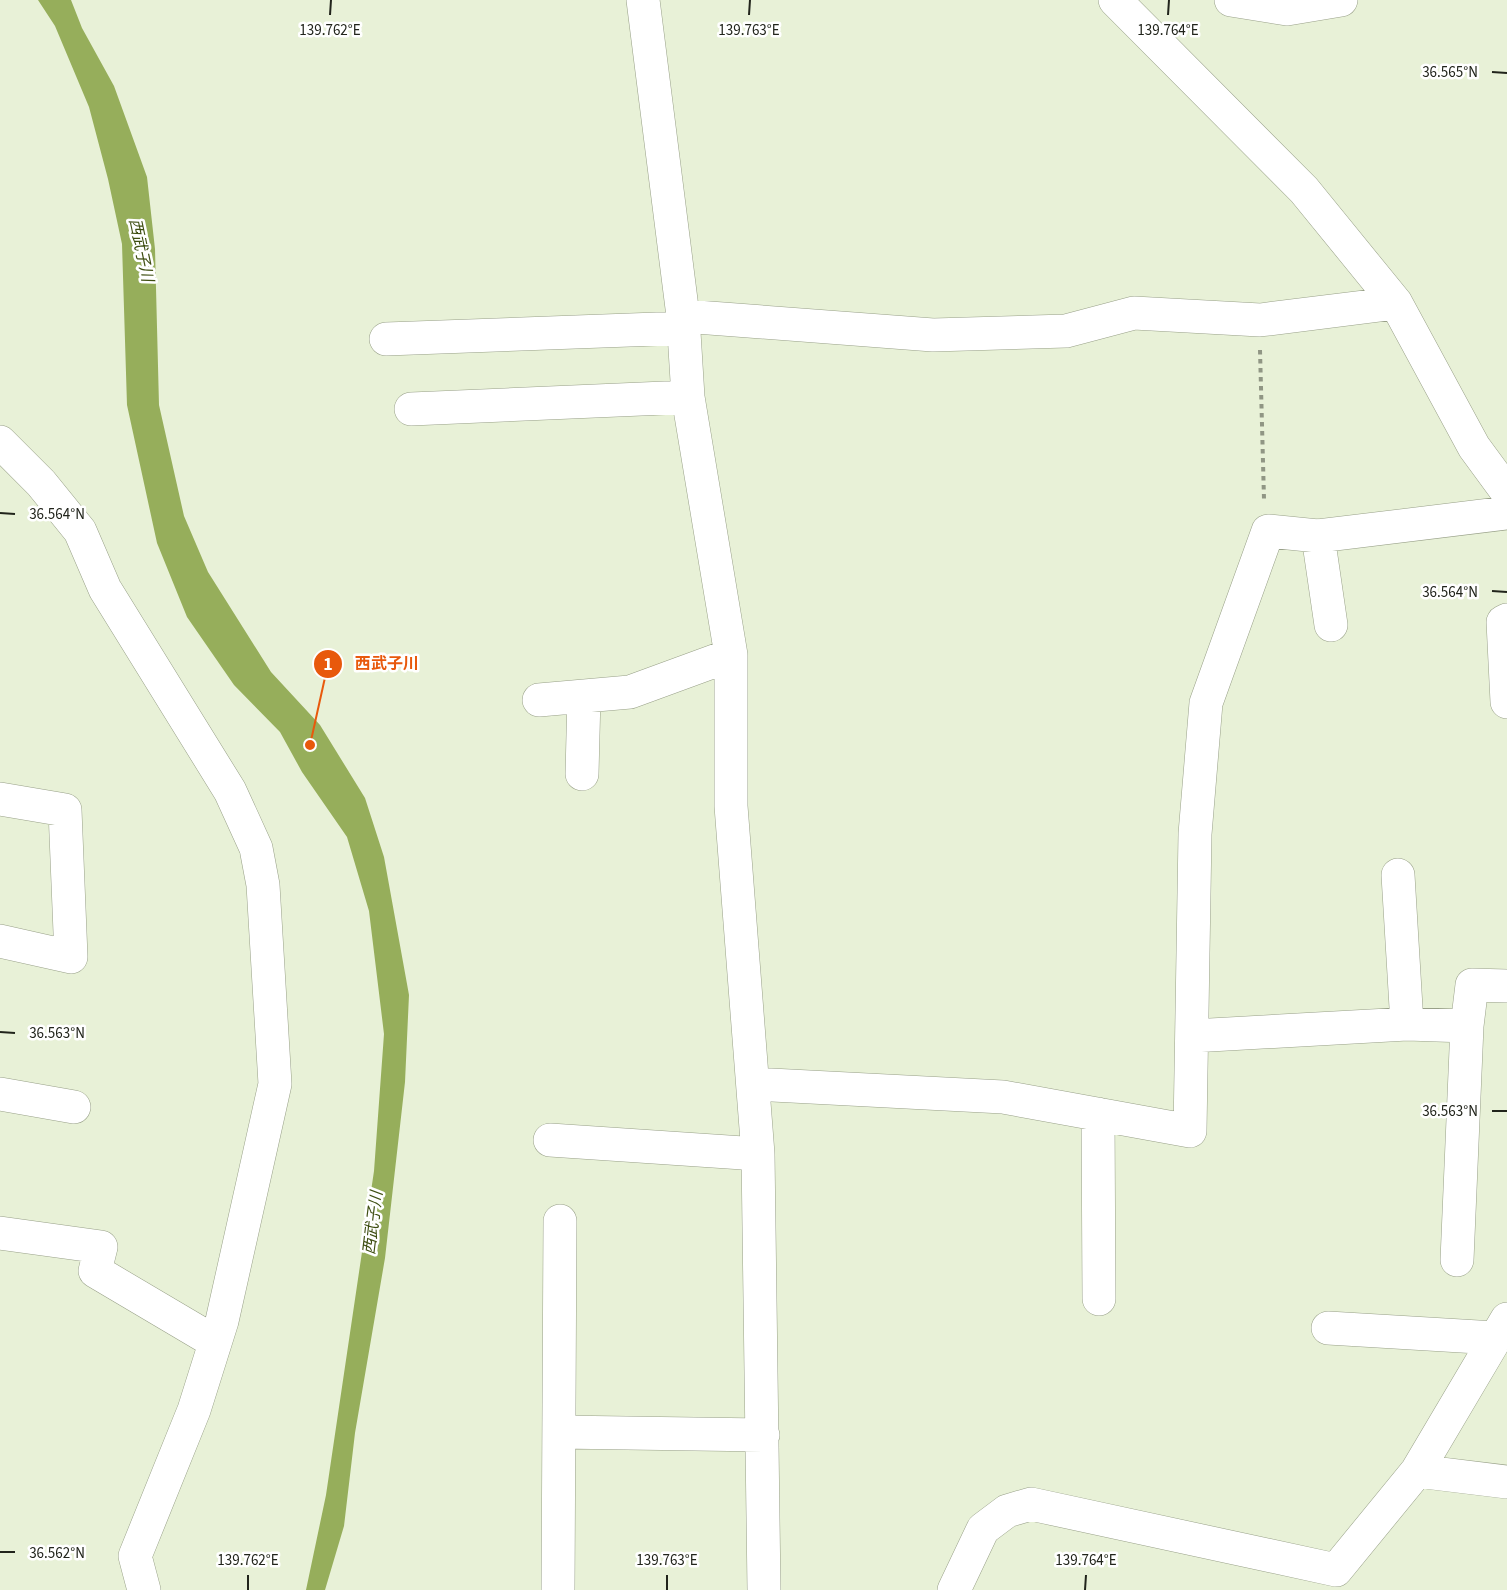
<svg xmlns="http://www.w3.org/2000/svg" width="1507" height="1590" font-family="'Source Sans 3','Noto Sans JP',sans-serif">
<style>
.water{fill:#96ae5b}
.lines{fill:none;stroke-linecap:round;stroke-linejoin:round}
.street-casing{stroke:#98a088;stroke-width:34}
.path{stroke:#909684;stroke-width:4;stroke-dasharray:4.5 4.5;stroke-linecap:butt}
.street{stroke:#fff;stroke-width:33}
.ticks{fill:none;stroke:#21241b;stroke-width:2}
.labels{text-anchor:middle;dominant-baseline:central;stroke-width:5;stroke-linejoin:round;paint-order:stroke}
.water-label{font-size:16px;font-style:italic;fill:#3e4e11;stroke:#fff}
.ticks-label{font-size:15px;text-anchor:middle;fill:#21241b;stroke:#fff;stroke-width:5;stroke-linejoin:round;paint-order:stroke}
.leader{fill:none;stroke:#e8590c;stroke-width:2}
.callout-dot{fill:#e8590c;stroke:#fff;stroke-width:2}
.mark-label{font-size:18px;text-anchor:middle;font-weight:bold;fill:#fff}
.callout-label{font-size:16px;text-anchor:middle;font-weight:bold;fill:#e8590c;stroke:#fff;stroke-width:5;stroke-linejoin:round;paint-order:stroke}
</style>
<rect width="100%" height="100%" fill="#e8f1d7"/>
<path class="water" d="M38,0H71L82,28L114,86L147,177L155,249L159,405L184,516L208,572L271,672L320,725L365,798L384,857L409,995L405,1082L385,1258L355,1433L344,1526L325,1590H306L326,1495L374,1171L384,1034L369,911L347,837L302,772L280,732L234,685L187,617L157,543L127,405L122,244L108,179L89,107L55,26Z"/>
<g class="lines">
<g class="street-casing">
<path id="street" d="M643,0L683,316L688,397L731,655V806L758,1154L764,1590
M1115,0L1304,190L1396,303L1474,447L1507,492
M1231,0L1287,9L1341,0
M683,316L933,335L1066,331L1134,313L1260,320L1396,303
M386,339L684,328
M411,409L688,397
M0,442L41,483L80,531L105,589L230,791L256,848L263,885L275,1084L222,1321L194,1410L135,1556L144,1590
M1318,536L1331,625
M1507,620L1503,622L1507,702
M539,700L630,692L731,655
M582,774L584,696
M0,799L65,810L71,957L0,941
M1398,875L1407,1024
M1192,1036L1407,1024L1467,1026L1472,985L1507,986
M753,1084L1003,1097L1190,1131L1195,834L1206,703L1268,531L1318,536L1507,513
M0,1094L74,1107
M1098,1114L1099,1299
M550,1140L758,1154
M0,1233L101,1247L95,1271L215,1342
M1457,1260L1467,1026
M1328,1328L1495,1338
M559,1432L763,1435
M1417,1471L1507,1482
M558,1590L560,1221
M954,1590L983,1529L1007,1511L1031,1504L1336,1570L1417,1471L1507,1319"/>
</g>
<path class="path" d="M1260,350L1264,499"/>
<use href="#street" class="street"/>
</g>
<path class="ticks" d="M330,15L331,0M749,15L750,0M1168,15L1169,0M1492,72L1507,73M0,513L15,514M1492,591L1507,592M0,1032L15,1033M1492,1111H1507M0,1552H15M248,1590V1575M667,1590V1575M1085,1590L1086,1575"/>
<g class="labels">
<g class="water-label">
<text transform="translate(141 250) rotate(78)">西武子川</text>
<text transform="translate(373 1223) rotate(-83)">西武子川</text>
</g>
</g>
<g class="ticks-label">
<text x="330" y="35">139.762°E</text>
<text x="749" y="35">139.763°E</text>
<text x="1168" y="35">139.764°E</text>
<text x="1450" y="77">36.565°N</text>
<text x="57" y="519">36.564°N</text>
<text x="1450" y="597">36.564°N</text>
<text x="57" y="1038">36.563°N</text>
<text x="1450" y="1116">36.563°N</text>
<text x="57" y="1558">36.562°N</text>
<text x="248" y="1565">139.762°E</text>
<text x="667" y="1565">139.763°E</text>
<text x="1086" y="1565">139.764°E</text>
</g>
<path class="leader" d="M310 745L328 664"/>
<g class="callout-dot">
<circle cx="310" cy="745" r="6"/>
<circle cx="328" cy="664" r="15"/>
</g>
<g class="mark-label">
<text x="328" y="670">1</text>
</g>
<g class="callout-label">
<text x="387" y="669">西武子川</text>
</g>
</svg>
